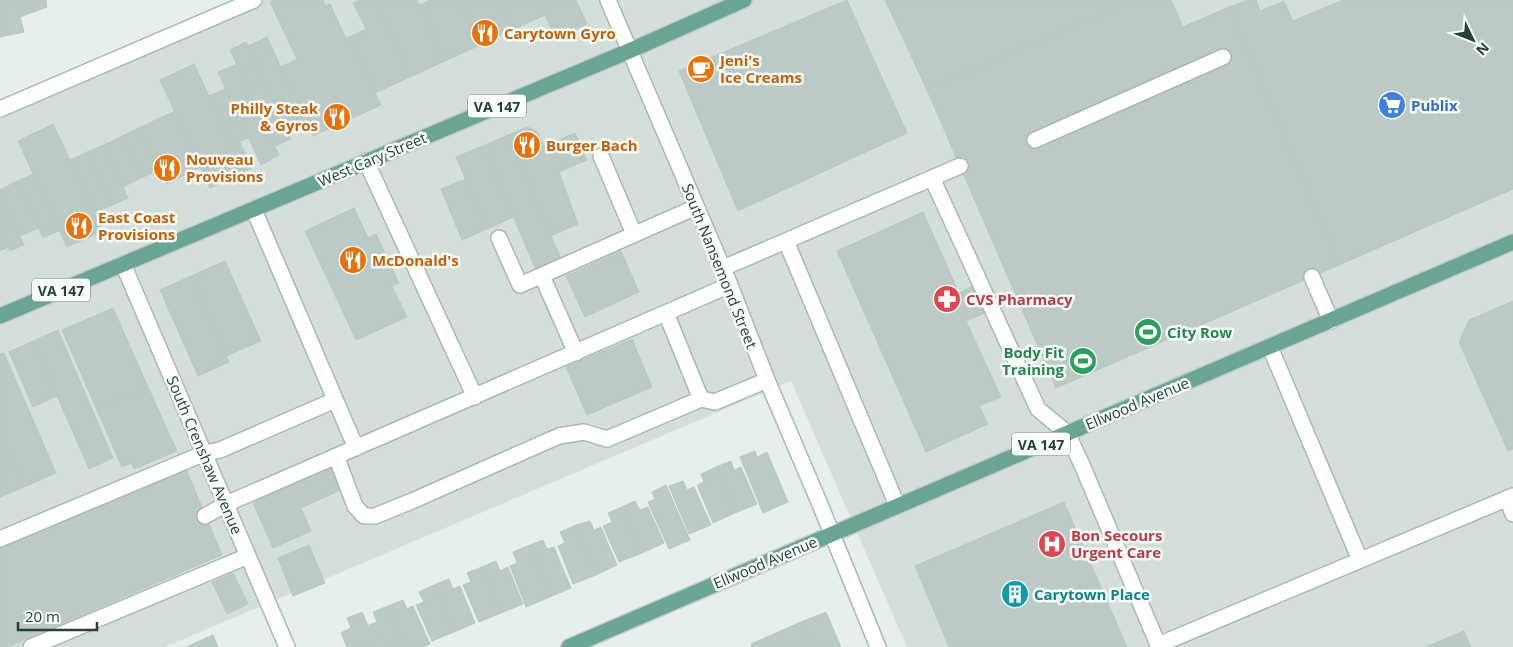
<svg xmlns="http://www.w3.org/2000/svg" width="1513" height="647" font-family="'Open Sans',sans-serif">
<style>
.built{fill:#d4dfda}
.building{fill:#bbcac4;stroke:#b8c9c2}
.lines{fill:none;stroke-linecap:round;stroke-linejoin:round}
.minor-casing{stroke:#a8b8b2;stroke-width:18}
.major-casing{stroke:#c2cac8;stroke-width:18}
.minor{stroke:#fff;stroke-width:15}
.major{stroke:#6aa596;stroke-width:15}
.labels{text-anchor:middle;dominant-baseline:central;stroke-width:5;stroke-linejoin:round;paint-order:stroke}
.shield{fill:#f7fbf9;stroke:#637a73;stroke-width:1}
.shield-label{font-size:14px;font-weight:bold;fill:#24423a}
.food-label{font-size:15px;font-weight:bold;fill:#c56008;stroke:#f7fbf9;text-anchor:start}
.shop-label{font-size:15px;font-weight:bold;fill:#366cbe;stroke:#f7fbf9;text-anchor:start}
.street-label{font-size:15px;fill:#24423a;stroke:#f7fbf9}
.health-label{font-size:15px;font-weight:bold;fill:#be3a42;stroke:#f7fbf9;text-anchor:start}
.leisure-label{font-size:15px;font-weight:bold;fill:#27864d;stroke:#f7fbf9;text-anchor:start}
.culture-label{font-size:15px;font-weight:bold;fill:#0d838f;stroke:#f7fbf9;text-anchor:start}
</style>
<rect width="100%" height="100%" fill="#e6efeb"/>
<path class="built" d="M233,0H1513V647H907L791,381L165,647H0V100Z"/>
<path class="building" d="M0,0H16L24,32L0,37Z
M16,0H46L47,7L20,17Z
M274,0H323L325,6L330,4L346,39L349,37L381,105L313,136L281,67L297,59L270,2Z
M359,0H375L410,77L375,93L349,37L366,29L353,3Z
M375,0H417L445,61L410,77Z
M430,0H459L480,45L445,61L420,5Z
M459,0H500L514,29L480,45Z
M500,0H538L545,15L514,29Z
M538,0H576L587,24L556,39Z
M847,0L907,133L738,211L679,71Z
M885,0H1134L927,90Z
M1134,0H1171L1183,27L1229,7L1339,265L1056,388L927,90Z
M1248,0H1256L1260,11L1284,1L1293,21L1343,0H1513V189L1339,265L1229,7Z
M267,37L305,120L286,129L248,46Z
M246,42L291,139L275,146L230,50Z
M194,64L232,145L240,142L252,168L210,188L160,80Z
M237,64L279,155L261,165L218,72Z
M225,89L248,138L232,145L209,96Z
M175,111L201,167L166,184L139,128Z
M53,124L103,231L67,247L18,141Z
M527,127L537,131L544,146L575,133L587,160L559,172L578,224L551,236L508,135Z
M139,128L159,170L141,178L122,136Z
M508,135L561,259L536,270L483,146Z
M122,136L141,178L123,187L104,145Z
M104,145L128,198L112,205L87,152Z
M483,146L514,217L487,229L456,157Z
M87,152L112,205L94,213L70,160Z
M34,174L60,230L43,238L17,181Z
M465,179L487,229L462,240L441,189Z
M17,181L39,228L20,236L0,192V190Z
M0,192L24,245L10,251L0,230Z
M354,208L368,238L376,234L399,283L392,286L407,317L356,340L305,231Z
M923,212L959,293L975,285L987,312L966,321L1001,397L979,406L988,424L926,452L837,251Z
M0,230L8,247L0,251Z
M621,251L639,292L585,317L566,276Z
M225,261L261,341L226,356L191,276Z
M191,276L229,362L198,376L160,290Z
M1513,301V449L1508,451L1459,342L1469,320Z
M113,308L148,387L97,410L62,330Z
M58,330L113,458L89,469L33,341Z
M632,339L652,387L587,415L566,367Z
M33,341L57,396L33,407L9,352Z
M4,353L56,473L24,487L0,431V354Z
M148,387L177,451L134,469L131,463L122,467L97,410Z
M0,431L24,487L0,497Z
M755,451L757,457L767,452L788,502L763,513L740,457Z
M731,461L734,470L741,467L757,504L735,513L716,467Z
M338,465L347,487L301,508L311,531L273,548L253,503Z
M716,467L735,513L713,523L697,485L704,482L701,474Z
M186,469L222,555L7,647H0V548Z
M683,481L687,490L694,487L711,525L689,534L669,486Z
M666,485L690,540L669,549L648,502L655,499L652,492Z
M635,501L640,510L648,507L664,543L642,553L622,507Z
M1064,502L1127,647H949L915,566Z
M622,507L642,553L619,562L603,526L612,522L608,513Z
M590,521L594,530L601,527L617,565L596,575L576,525Z
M576,525L596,575L573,584L558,546L565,543L560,532Z
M543,540L547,549L554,547L571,588L550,597L530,545Z
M309,545L325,583L293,596L278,558Z
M530,545L550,597L526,607L510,566L517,563L513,552Z
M496,561L500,571L508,567L523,604L501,613L482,567Z
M482,567L501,613L479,622L463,585L471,582L467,573Z
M233,573L248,604L227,614L212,582Z
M449,579L453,589L460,586L475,623L454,632L434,585Z
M434,585L454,632L432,641L416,605L424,602L419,592Z
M403,600L407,609L413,606L430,644L422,647H405L388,606Z
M388,606L405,647H379L369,625L377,622L373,612Z
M362,612L378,647H347L341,633L351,628L347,618Z
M826,612L841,647H811L801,622Z
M801,622L811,647H782L776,633Z
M1464,631L1471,647H1425Z
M776,633L782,647H752L751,644Z
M213,635L218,647H186Z"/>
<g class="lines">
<g class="minor-casing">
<path id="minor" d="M608,0L730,285L767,380L819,502L878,647
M0,109L254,0
M1035,140L1223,57
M601,156L634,234
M366,161L475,397
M932,178L1038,409L1067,433L1082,465L1159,647
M254,210L356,448
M499,238L520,285L696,207
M786,241L897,505
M123,264L287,647
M723,268L960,166
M542,276L576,353
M1312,277L1331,321
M666,313L701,399L715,402L767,380
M1270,347L1360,560
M336,456L355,506L364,516H375L412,501L559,436L584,432L607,439L701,399
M1507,498L1513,514
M205,516L226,504L730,285
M0,539L205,453L220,450L335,400
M1158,645L1513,496
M31,647L248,556"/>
</g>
<g class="major-casing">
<path id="major" d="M0,316L629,51L744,0
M569,647L1513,242"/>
</g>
<use href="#minor" class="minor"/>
<use href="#major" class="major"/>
</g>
<defs>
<g id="restaurant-disc" transform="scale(1.4375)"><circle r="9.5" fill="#e8710a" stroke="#f7fbf9"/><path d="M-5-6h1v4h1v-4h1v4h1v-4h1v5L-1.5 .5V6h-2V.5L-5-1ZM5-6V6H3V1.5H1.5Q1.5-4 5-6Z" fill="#fff"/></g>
<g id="cafe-disc" transform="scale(1.4375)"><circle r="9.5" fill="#e8710a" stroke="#f7fbf9"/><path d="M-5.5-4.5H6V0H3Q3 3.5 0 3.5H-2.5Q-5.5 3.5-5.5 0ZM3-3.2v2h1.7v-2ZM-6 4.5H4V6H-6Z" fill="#fff"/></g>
<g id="supermarket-disc" transform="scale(1.4375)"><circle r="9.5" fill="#3f7fe0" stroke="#f7fbf9"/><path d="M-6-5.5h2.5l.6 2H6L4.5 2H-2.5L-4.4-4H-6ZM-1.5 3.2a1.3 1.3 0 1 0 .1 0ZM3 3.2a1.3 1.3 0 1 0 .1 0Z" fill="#fff"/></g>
<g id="pharmacy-disc" transform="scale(1.4375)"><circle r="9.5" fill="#e0444e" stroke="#f7fbf9"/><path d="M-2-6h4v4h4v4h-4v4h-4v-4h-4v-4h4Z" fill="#fff"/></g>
<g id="stadium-disc" transform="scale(1.4375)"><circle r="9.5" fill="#2e9e5b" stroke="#f7fbf9"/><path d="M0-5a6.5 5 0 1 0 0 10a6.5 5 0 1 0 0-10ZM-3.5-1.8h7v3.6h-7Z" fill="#fff"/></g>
<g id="hospital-disc" transform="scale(1.4375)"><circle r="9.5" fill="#e0444e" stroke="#f7fbf9"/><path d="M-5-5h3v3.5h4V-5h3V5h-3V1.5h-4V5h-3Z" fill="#fff"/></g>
<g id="building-disc" transform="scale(1.4375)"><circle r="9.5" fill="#0f9aa8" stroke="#f7fbf9"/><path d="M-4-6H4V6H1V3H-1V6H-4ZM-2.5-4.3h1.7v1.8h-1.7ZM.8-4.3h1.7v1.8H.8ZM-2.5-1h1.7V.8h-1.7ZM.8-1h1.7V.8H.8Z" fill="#fff"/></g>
</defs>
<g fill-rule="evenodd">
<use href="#restaurant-disc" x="485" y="33"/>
<use href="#cafe-disc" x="701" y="69"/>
<use href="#supermarket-disc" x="1392" y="105"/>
<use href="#restaurant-disc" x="337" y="117"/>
<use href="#restaurant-disc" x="527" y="145"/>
<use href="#restaurant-disc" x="167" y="168"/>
<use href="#restaurant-disc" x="79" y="226"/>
<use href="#restaurant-disc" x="353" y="260"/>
<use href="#pharmacy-disc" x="947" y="299"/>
<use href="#stadium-disc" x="1148" y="332"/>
<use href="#stadium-disc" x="1083" y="361"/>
<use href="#hospital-disc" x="1052" y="544"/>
<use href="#building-disc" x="1015" y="594"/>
</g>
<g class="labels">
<g class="shield">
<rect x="468" y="94.5" width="58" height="23" rx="4"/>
<rect x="32" y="278.5" width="58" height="23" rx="4"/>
<rect x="1012" y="432.5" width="58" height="23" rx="4"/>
</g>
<g class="shield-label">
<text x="497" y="106">VA 147</text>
<text x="61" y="290">VA 147</text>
<text x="1041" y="444">VA 147</text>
</g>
<g class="food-label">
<text x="504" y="33">Carytown Gyro</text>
<text x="720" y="60">Jeni's<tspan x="720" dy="17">Ice Creams</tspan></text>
<text x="318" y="108" text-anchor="end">Philly Steak<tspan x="318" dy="17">&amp; Gyros</tspan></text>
<text x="546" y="145">Burger Bach</text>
<text x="186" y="159">Nouveau<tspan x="186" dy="17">Provisions</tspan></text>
<text x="98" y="217">East Coast<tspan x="98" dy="17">Provisions</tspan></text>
<text x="372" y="260">McDonald's</text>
</g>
<g class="shop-label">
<text x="1411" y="105">Publix</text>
</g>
<g class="street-label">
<text transform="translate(372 159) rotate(-23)">West Cary Street</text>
<text transform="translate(720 266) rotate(68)">South Nansemond Street</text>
<text transform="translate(1137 403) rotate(-23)">Ellwood Avenue</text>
<text transform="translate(205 455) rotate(67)">South Crenshaw Avenue</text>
<text transform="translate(765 562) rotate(-23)">Ellwood Avenue</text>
</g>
<g class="health-label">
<text x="966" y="299">CVS Pharmacy</text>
<text x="1071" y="535">Bon Secours<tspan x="1071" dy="17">Urgent Care</tspan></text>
</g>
<g class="leisure-label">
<text x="1167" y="332">City Row</text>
<text x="1064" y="352" text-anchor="end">Body Fit<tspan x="1064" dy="17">Training</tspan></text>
</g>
<g class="culture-label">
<text x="1034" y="594">Carytown Place</text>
</g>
</g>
<g transform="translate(1473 40) rotate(133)" stroke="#f7fbf9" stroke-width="4" paint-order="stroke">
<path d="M0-4L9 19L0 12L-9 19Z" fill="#24423a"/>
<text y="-8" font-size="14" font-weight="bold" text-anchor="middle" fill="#24423a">N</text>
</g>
<path d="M18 622v8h79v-8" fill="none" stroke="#24423a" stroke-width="2.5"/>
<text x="25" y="622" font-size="15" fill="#24423a" stroke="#f7fbf9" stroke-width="4" paint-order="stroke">20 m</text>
</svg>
